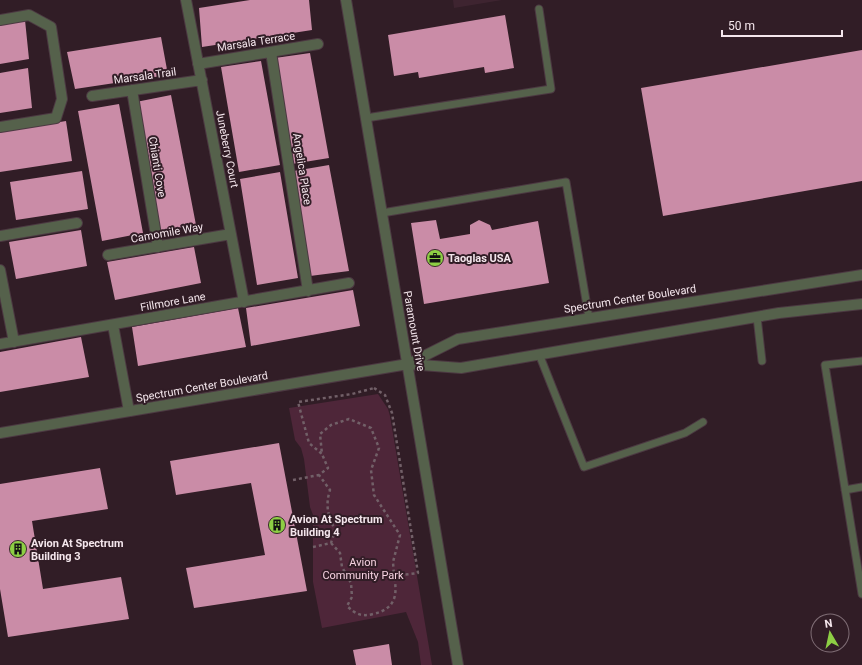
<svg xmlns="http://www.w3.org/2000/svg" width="862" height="665" font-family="Roboto,sans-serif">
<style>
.built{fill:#3e2430}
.park{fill:#4e2639}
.building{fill:#ca8ca7}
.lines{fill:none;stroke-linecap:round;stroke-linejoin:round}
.service-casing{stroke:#4c3942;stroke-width:9}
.minor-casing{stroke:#4c3942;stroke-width:12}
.tertiary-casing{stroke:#4c3942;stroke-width:12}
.path{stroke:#726068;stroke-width:2.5;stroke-dasharray:3 3;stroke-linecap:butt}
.service{stroke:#55614b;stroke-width:7}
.minor{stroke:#55614b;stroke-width:10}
.tertiary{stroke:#55614b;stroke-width:10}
.labels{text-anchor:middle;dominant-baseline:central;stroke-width:4;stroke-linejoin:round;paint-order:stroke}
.street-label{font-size:11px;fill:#f4e6ec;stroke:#311d26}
.poi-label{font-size:11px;font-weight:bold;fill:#f4e6ec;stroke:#311d26;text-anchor:start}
.park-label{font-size:11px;fill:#f6d1e0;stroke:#311d26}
</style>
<rect width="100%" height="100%" fill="#311d26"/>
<path class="built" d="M453,0H502L454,8Z"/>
<path class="park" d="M378,394L388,409L390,416L432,665H421L418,642L406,612L322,628L313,582V515L310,507L304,459L301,448L295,440L289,408Z"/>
<path class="building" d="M250,0H309L312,30L202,47L199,8Z
M505,15L514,68L485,73L484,67L419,78L418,72L394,76L388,35Z
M25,20L29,59L0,64V24Z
M161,37L168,75L75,89L67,52Z
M862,50V181L663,216L641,88Z
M310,53L329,158L292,164L275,58Z
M261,61L280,165L239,172L221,67Z
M28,68L32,108L0,113V73Z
M171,95L196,225L158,231L136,102Z
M119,104L143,233L102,241L78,111Z
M66,121L72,161L0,172V132Z
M329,165L349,271L310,276L294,171Z
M82,171L88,209L16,220L10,182Z
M280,172L298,278L257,285L240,179Z
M436,220L440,239L470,234V225L479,220L490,225L492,230L538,221L549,283L424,304L411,223Z
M81,230L87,266L16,279L9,242Z
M194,247L201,283L115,300L107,262Z
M353,290L360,326L251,346L246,308Z
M238,308L246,347L138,366L132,327Z
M81,337L89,377L0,392V352Z
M279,443L307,591L194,608L186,568L265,555L251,483L176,495L170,461Z
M100,468L108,509L32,521L43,589L121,577L129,619L8,637L0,589V484Z
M389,644L392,665H356L353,650Z"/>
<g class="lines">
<g class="service-casing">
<path id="service" d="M366,118L551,89L539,9
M382,213L566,182L589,318
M757,317L762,361
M539,354L584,467L685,433L703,422
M862,361L825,365L862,594
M845,490L862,487"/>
</g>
<g class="minor-casing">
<path id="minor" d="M186,0L244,302
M0,20L29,15L51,27L62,99L56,118L0,127
M271,52L308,291
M198,64L318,44
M132,90L158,247
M92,96L202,80
M0,236L77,223
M108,255L231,234
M0,270L14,342
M113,325L129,411
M0,344L349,283"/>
</g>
<g class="tertiary-casing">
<path id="tertiary" d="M346,0L458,665
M408,364L458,339L862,275
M0,433L408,364L461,368L779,313L862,304"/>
</g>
<path class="path" d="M374,388L385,395L392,413L418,573L394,576L393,562L400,535L374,495L371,470L379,448L371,428L349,419L331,425L320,434L322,454L309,443L298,402L352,394Z
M293,480L319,475
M331,543L340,553L342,567L351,583L352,597L347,606C355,614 362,617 373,614C395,609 398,596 394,576
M313,547L331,543L335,530C328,515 325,506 330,490L319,475L328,468L322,454"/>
<use href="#service" class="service"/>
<use href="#minor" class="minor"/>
<use href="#tertiary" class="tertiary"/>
</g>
<defs>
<g id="office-disc" transform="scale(0.9)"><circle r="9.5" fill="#8dce44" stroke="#311d26"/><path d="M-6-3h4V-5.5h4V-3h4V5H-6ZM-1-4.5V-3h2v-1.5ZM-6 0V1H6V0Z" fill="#111"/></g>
<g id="building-disc" transform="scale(0.9)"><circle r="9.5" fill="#8dce44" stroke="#311d26"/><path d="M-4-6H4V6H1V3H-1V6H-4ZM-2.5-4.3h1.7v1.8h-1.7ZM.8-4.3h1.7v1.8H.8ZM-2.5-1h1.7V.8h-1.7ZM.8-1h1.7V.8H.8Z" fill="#111"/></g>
</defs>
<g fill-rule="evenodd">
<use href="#office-disc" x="435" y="258"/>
<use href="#building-disc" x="277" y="525"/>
<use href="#building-disc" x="18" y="549"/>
</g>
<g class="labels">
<g class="street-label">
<text transform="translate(256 42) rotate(-9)">Marsala Terrace</text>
<text transform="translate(145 76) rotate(-8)">Marsala Trail</text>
<text transform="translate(227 149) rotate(79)">Juneberry Court</text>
<text transform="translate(157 167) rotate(81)">Chianti Cove</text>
<text transform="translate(302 169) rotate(81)">Angelica Place</text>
<text transform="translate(167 233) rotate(-10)">Camomile Way</text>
<text transform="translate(630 299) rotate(-9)">Spectrum Center Boulevard</text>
<text transform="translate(173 302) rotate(-10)">Fillmore Lane</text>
<text transform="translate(414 331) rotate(80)">Paramount Drive</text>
<text transform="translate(202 387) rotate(-10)">Spectrum Center Boulevard</text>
</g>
<g class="poi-label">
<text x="448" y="258">Taoglas USA</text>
<text x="290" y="519">Avion At Spectrum<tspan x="290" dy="13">Building 4</tspan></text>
<text x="31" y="543">Avion At Spectrum<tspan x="31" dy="13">Building 3</tspan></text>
</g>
<g class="park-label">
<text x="363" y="562">Avion<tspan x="363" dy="13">Community Park</tspan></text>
</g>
</g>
<g transform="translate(830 633) rotate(351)"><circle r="19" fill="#311d26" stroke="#7f6d75"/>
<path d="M0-3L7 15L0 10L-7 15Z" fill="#8dce44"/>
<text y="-6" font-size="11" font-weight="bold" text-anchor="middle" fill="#f4e6ec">N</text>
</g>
<path d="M722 30v6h120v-6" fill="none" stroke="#f4e6ec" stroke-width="2"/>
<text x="728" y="30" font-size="12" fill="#f4e6ec" stroke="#311d26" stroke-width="3" paint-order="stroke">50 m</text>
</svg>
